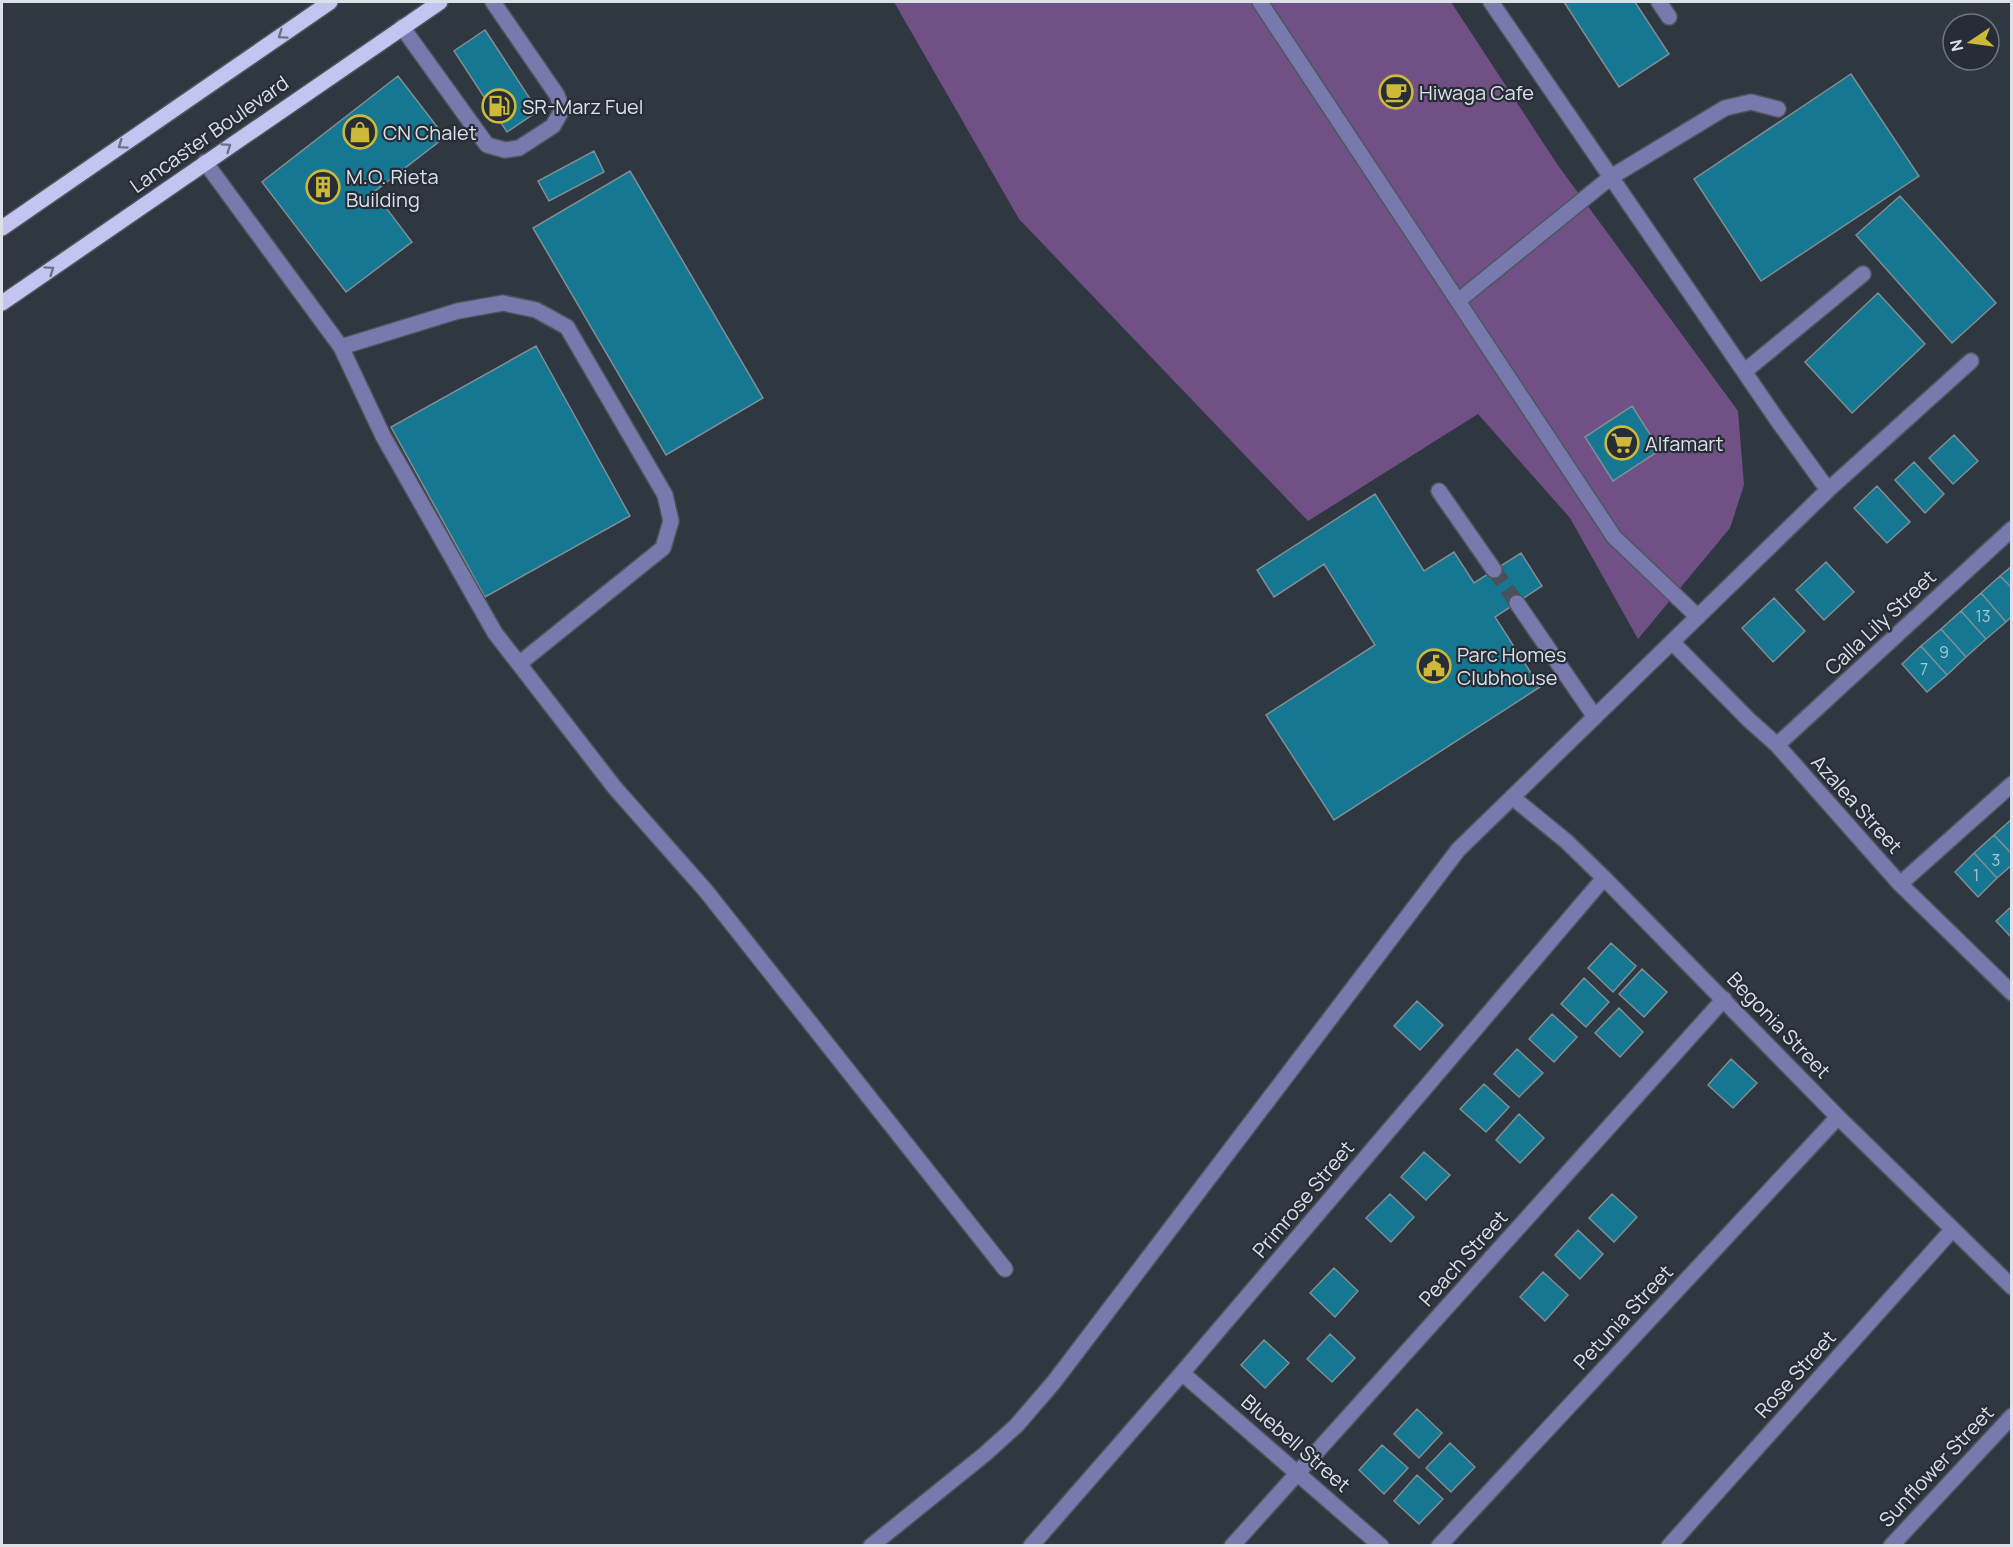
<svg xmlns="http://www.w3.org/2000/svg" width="2013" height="1547" font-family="Manrope,sans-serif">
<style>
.green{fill:#715086}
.building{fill:#157791;stroke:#7f8e94;stroke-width:1.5}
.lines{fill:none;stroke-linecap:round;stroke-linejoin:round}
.minor-tunnel{stroke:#495059;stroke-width:15;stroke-dasharray:15 8;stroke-linecap:butt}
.minor-casing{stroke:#4e565e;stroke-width:18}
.major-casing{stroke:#4e565e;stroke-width:18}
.minor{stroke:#787aae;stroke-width:15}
.major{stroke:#c2c5ef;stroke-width:15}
.oneway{stroke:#6c7189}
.labels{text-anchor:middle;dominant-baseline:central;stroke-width:4.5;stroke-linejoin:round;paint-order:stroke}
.number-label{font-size:16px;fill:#aac6d2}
.poi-label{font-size:20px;fill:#dce1e7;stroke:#262d36;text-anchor:start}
.street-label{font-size:20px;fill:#dce1e7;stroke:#262d36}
</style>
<rect width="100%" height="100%" fill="#2f3740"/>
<path class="green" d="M894,2H1451L1557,164L1738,411L1744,485L1730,528L1638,639L1570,518L1478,414L1308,521L1019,219Z"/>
<path class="building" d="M1564,2H1635L1669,54L1619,87Z
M485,30L538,111L507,132L454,51Z
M1851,74L1919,176L1761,281L1694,179Z
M398,76L445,137L374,192L412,242L346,292L262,182Z
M594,151L604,172L549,201L538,181Z
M630,171L763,398L666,455L533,228Z
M1900,196L1996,303L1952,343L1856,235Z
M1878,293L1925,344L1852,413L1805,362Z
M536,346L630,516L485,597L391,427Z
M1632,406L1660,450L1613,481L1585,437Z
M1954,435L1978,461L1953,484L1929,458Z
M1914,462L1944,494L1925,513L1895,480Z
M1877,486L1910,522L1887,543L1854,508Z
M1375,494L1424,571L1454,552L1474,583L1521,553L1542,586L1495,617L1540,687L1334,820L1266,715L1375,645L1324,564L1274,597L1257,570Z
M1826,562L1854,592L1824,620L1796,590Z
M2012,566V588L2000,576Z
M2000,576L2012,588V616L2006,622L1981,593Z
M1981,593L2006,622L1986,639L1961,611Z
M1774,598L1805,631L1773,662L1742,628Z
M1961,611L1986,639L1966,657L1941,629Z
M1941,629L1966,657L1947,675L1921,646Z
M1921,646L1947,675L1927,692L1902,664Z
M2012,819V854L1994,835Z
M1994,835L2012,854V865L1997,878L1974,853Z
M1974,853L1997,878L1978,897L1955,872Z
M2012,906V938L1996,921Z
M1611,943L1636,966L1613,992L1588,968Z
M1642,969L1667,992L1644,1017L1619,994Z
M1584,978L1609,1002L1586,1027L1561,1004Z
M1417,1001L1443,1025L1420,1050L1394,1026Z
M1619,1008L1643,1032L1620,1057L1595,1033Z
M1552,1014L1577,1037L1554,1062L1529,1039Z
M1517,1049L1543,1073L1519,1097L1494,1074Z
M1731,1059L1757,1083L1733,1108L1708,1085Z
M1484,1084L1509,1107L1486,1132L1460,1109Z
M1519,1114L1544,1138L1520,1163L1496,1140Z
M1424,1152L1450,1175L1426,1200L1401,1177Z
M1390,1194L1414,1217L1391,1242L1366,1218Z
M1612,1194L1637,1217L1614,1242L1589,1218Z
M1578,1230L1603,1254L1580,1279L1555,1255Z
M1334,1268L1358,1291L1335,1317L1310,1293Z
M1543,1272L1568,1295L1545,1321L1520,1297Z
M1330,1334L1355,1358L1332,1382L1307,1359Z
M1264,1340L1289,1363L1265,1388L1241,1365Z
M1417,1409L1442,1433L1419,1458L1394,1434Z
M1450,1443L1475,1467L1451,1492L1426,1468Z
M1382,1445L1408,1468L1384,1494L1359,1470Z
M1417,1475L1443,1499L1419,1524L1394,1501Z"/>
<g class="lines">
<path class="minor-tunnel" d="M1494,570L1517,603"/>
<g class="minor-casing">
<path id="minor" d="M1260,2L1614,537L1698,617
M1491,2L1778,421L1828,490
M1659,2L1669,17
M402,27L487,145L505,150L519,148L553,126L562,110L557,95L493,2
M205,162L341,347L383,436L495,633L615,788L706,891L1005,1269
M1458,301L1611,177L1725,108L1751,102L1778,109
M341,347L458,311L503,303L536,310L567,327L665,495L671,521L663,548L520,663
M1745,371L1863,274
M1439,491L1494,570
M1517,603L1595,717
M1672,642L1749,720L1777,745L1900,884L2012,993
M1777,745L2012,529
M1512,797L1566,841L1604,878L1838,1117L2012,1287
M1900,884L2012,784
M1182,1373L1381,1546
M871,1546L985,1454L1016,1426L1054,1382L1458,850L1828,490L1971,361
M1031,1546L1182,1373L1604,878
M1232,1546L1724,999
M1439,1546L1838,1117
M1669,1546L1952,1230
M1891,1546L2012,1416"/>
</g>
<g class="major-casing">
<path id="major" d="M2,228L330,2
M2,303L440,2"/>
</g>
<use href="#minor" class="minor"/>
<use href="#major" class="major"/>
</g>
<defs><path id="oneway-chevron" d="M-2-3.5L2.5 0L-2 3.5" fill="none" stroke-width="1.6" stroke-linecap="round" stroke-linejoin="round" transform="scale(1.5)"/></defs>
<g class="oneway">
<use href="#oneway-chevron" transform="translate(282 35) rotate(145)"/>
<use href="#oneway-chevron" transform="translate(122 145) rotate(145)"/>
<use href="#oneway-chevron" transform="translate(227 147) rotate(-35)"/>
<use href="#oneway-chevron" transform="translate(50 270) rotate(-35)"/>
</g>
<defs>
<g id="cafe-ring" transform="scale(1.725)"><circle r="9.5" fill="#262d36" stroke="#cdb938" stroke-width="1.5"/><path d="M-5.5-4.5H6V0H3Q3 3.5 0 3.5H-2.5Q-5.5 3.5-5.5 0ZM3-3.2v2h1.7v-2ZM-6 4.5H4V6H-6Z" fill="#cdb938"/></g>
<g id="fuel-ring" transform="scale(1.725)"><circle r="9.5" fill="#262d36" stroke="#cdb938" stroke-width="1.5"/><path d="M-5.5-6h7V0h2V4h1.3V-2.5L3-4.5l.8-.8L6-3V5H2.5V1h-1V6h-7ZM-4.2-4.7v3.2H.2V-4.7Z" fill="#cdb938"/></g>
<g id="shop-ring" transform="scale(1.725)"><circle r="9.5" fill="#262d36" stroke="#cdb938" stroke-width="1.5"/><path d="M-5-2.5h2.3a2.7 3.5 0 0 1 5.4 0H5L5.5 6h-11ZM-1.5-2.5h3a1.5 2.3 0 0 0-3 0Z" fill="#cdb938"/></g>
<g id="building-ring" transform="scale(1.725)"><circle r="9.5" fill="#262d36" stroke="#cdb938" stroke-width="1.5"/><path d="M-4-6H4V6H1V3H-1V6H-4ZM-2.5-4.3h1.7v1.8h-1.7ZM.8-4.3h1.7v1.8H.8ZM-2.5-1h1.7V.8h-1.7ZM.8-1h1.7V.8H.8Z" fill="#cdb938"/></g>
<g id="supermarket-ring" transform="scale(1.725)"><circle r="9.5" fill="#262d36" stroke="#cdb938" stroke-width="1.5"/><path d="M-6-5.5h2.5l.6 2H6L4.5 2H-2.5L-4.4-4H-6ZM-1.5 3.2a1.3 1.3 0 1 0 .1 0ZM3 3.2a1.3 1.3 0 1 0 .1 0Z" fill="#cdb938"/></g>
<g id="civic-ring" transform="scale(1.725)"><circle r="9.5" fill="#262d36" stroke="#cdb938" stroke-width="1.5"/><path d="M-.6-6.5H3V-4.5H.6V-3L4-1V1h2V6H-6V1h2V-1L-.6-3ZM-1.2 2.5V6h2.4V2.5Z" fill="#cdb938"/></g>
</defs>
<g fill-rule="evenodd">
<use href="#cafe-ring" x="1396" y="92"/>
<use href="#fuel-ring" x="499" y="106"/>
<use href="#shop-ring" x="360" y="132"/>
<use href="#building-ring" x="323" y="187"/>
<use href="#supermarket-ring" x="1622" y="443"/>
<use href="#civic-ring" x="1434" y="666"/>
</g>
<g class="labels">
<g class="number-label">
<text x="1983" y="616">13</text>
<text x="1944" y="652">9</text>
<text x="1924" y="669">7</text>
<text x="1996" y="860">3</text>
<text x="1976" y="875">1</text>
</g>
<g class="poi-label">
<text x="1419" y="92">Hiwaga Cafe</text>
<text x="522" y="106">SR-Marz Fuel</text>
<text x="383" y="132">CN Chalet</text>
<text x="346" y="176">M.O. Rieta<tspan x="346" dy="23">Building</tspan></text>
<text x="1645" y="443">Alfamart</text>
<text x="1457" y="654">Parc Homes<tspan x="1457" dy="23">Clubhouse</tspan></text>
</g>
<g class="street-label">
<text transform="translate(209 134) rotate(-35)">Lancaster Boulevard</text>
<text transform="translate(1880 622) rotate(-43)">Calla Lily Street</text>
<text transform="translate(1857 804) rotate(48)">Azalea Street</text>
<text transform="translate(1779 1025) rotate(46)">Begonia Street</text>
<text transform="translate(1303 1199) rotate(-50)">Primrose Street</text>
<text transform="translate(1463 1258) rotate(-48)">Peach Street</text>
<text transform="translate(1623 1317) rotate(-47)">Petunia Street</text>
<text transform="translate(1795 1374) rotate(-48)">Rose Street</text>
<text transform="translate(1296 1443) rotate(41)">Bluebell Street</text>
<text transform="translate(1936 1466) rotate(-47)">Sunflower Street</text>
</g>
</g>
<rect width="2013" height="1547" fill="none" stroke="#dce1e7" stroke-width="6"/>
<g transform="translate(1971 42) rotate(257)"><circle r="28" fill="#262d36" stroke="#6f757d" stroke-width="1.5"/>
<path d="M0-4.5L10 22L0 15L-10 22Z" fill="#cdb938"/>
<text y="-9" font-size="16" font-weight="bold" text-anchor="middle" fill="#dce1e7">N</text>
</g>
</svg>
